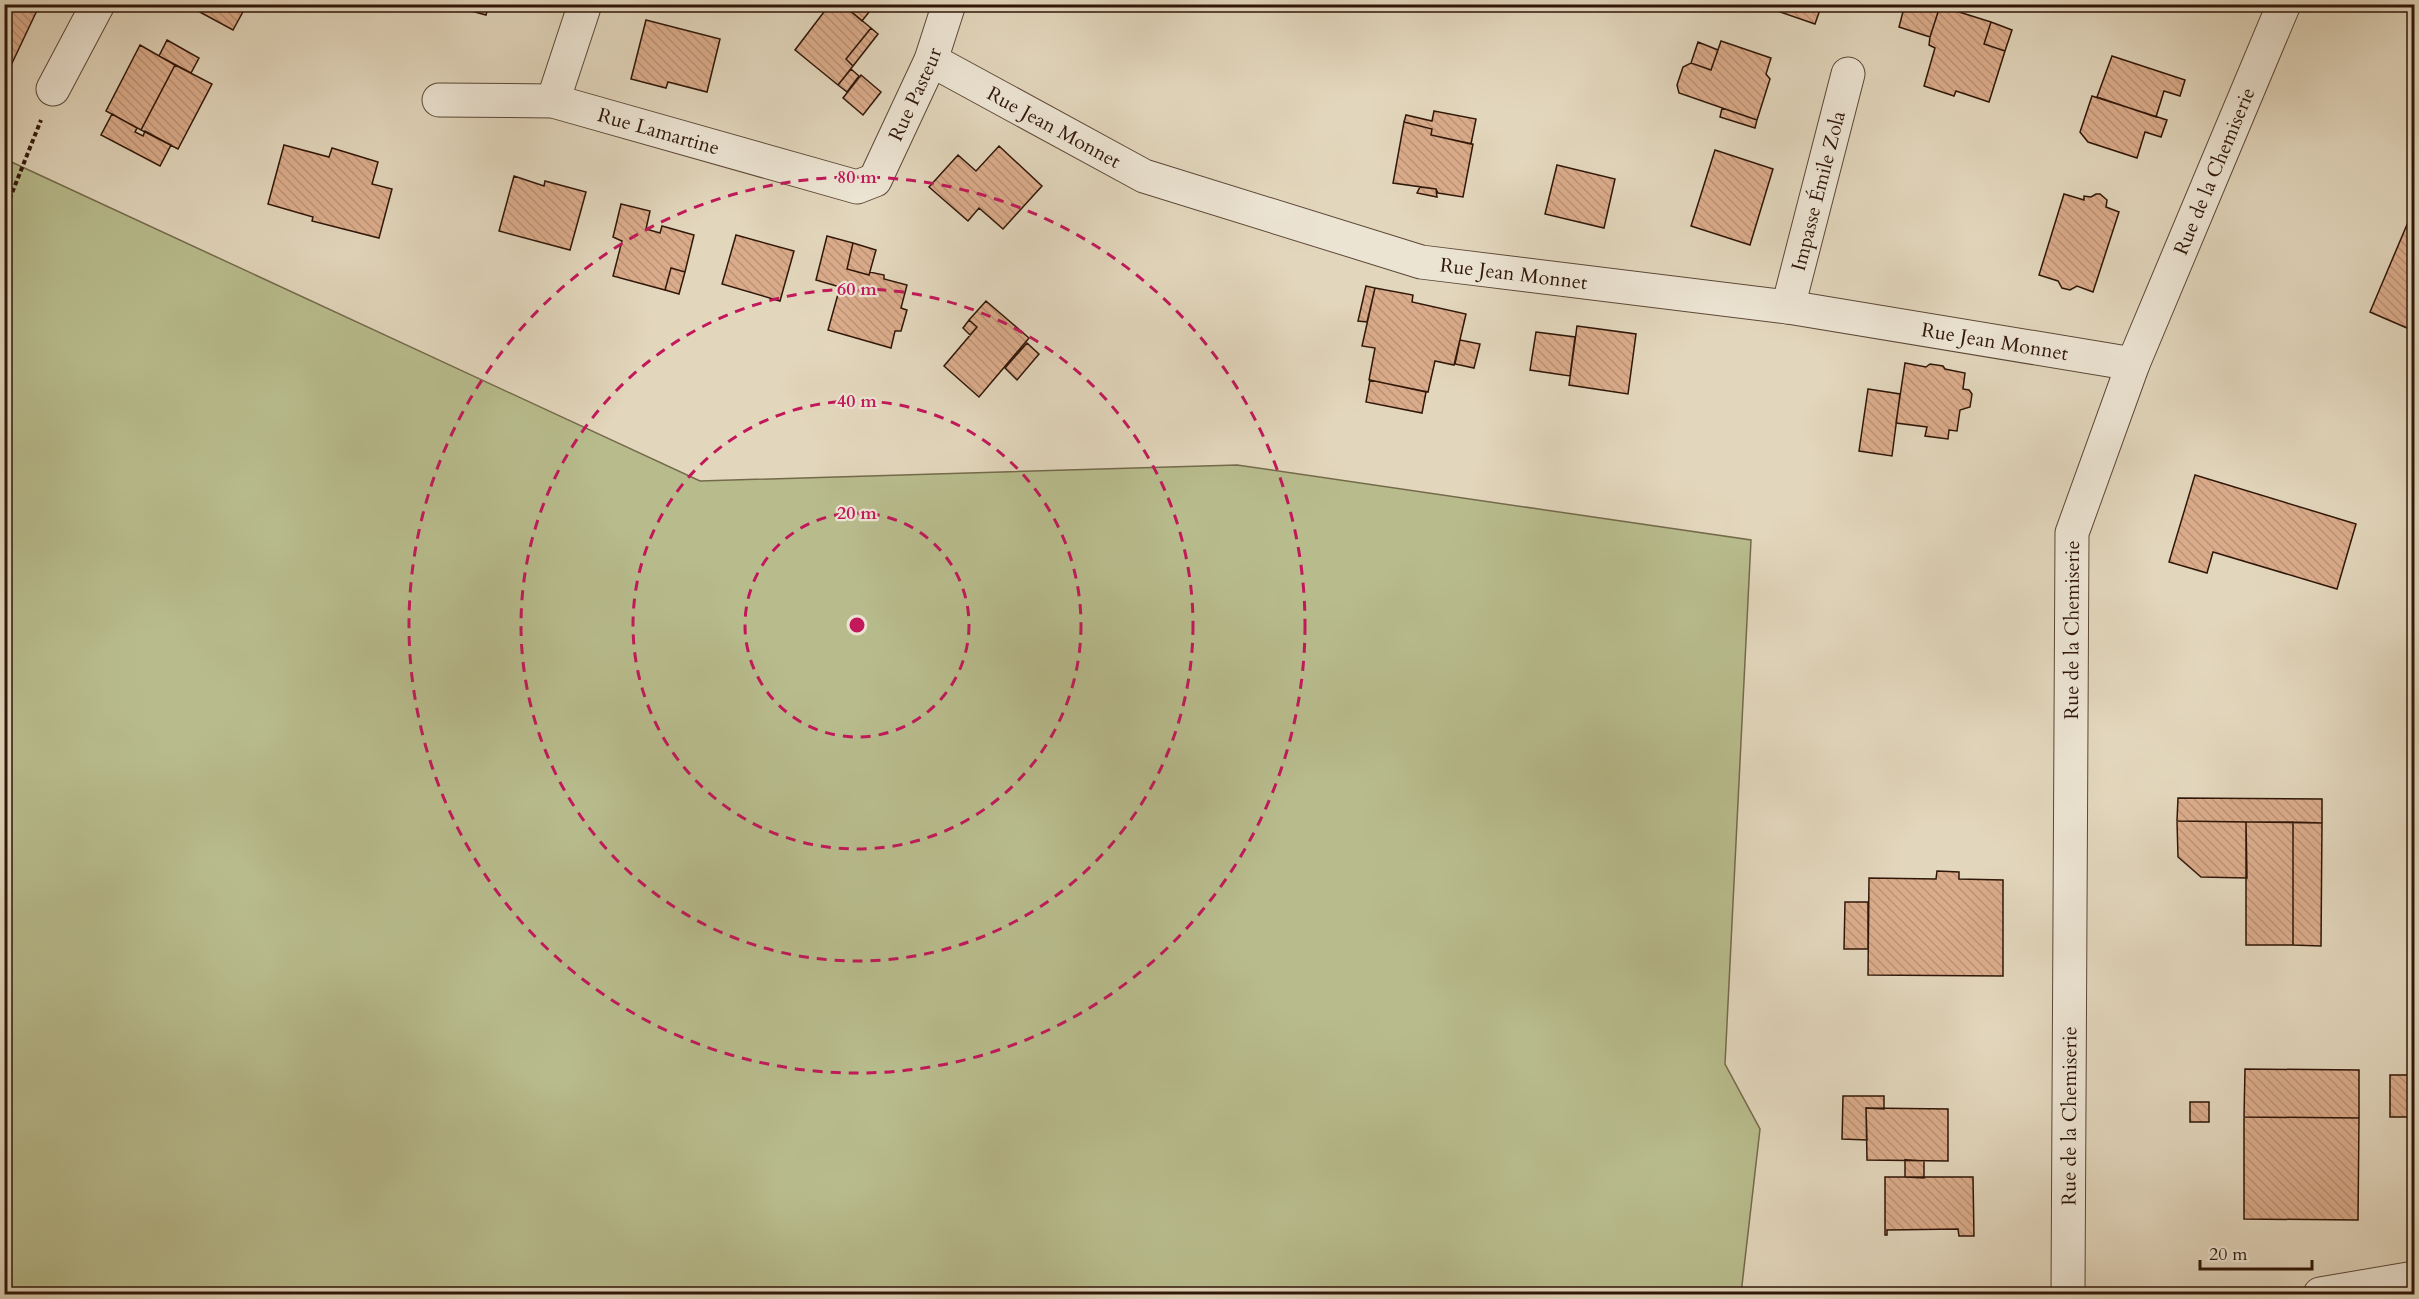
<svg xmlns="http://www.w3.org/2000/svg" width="2419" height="1299" font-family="Cardo,serif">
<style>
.grass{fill:#b8bc8d;stroke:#746a4b;stroke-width:1.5}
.building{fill:url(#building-back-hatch);stroke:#301709;stroke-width:1.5}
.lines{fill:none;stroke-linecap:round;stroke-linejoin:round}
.minor-casing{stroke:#5c4736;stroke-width:35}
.path{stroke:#301709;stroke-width:4;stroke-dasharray:4.5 3;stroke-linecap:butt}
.minor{stroke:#ece4d3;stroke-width:33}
.ring{fill:none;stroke:#c2185b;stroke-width:3;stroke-dasharray:10 8}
.labels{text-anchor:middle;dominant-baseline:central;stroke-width:4.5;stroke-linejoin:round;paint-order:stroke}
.street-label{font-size:20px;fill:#301709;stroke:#ece4d3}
.centre{fill:#c2185b;stroke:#ece4d3;stroke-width:3}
.ring-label{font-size:18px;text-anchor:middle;font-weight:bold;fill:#c2185b;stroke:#ece4d3;stroke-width:4.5;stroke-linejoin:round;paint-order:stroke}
</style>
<defs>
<pattern id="building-back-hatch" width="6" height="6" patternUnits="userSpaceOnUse" patternTransform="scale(1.5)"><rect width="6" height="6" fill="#dbac8b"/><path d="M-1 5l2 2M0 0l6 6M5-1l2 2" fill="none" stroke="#bc9377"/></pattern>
</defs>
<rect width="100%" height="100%" fill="#e2d6bc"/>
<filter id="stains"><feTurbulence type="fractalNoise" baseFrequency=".00333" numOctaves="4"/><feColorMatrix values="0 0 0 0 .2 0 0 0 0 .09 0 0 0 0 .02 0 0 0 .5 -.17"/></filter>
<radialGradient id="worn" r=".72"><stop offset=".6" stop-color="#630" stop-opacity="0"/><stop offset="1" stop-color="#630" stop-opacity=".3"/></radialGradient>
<path class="grass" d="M5,159L700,481L1237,465L1751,540L1725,1064L1760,1129L1741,1294H5Z"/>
<path class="building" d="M4,4H40L5,78H4Z
M185,4H240L245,8L233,30Z
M446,4H489L486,15Z
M830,4H842L871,28L846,59L853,66L838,85L795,50Z
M842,4H870L873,7L862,21Z
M1757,4H1822L1815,24Z
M1905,4H1943L1940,6L1930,37L1899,27Z
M1940,6L1991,22L1984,44L2005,51L1989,102L1956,91L1954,96L1924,86L1935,48L1929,45L1930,37Z
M646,20L720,39L707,92L668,82L666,88L631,79Z
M1991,22L2012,30L2005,51L1984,44Z
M871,28L878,34L853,66L846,59Z
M167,40L199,58L191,73L159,56Z
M1721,41L1771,58L1766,74L1770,79L1757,120L1679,93L1677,85L1683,67L1691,63L1711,70Z
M1698,42L1718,50L1711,70L1691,63Z
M140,45L175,65L141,130L106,111Z
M2112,56L2185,80L2180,96L2164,91L2156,117L2097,97Z
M175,65L212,84L178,149L141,130Z
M851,69L859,76L847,92L838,85Z
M861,75L881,92L863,115L843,98Z
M2092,96L2167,120L2161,137L2145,132L2137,158L2088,142L2080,132Z
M1722,108L1757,120L1755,128L1720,117Z
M1434,111L1476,119L1471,144L1431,135L1432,129L1404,122L1406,115L1432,121Z
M112,114L137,128L135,132L143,136L145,131L171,145L160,166L101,135Z
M1404,122L1432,129L1431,135L1473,144L1463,197L1438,193L1436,189L1393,183Z
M284,145L329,157L332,148L378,162L372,184L392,189L379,238L312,221L313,217L268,204Z
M999,146L1042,186L1003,229L979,208L968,221L929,187L958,155L976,171Z
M1715,150L1773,169L1750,245L1691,226Z
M1557,165L1615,179L1604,228L1545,214Z
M514,176L544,186L545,181L586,192L570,250L499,231Z
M1420,187L1436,189L1437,197L1417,193Z
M2064,194L2084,200V196L2091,197L2096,194H2100L2107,200L2106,207L2119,212L2093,292L2077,286L2070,290L2062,288L2058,281L2039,275Z
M621,204L650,211L646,229L660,233L662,226L694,235L685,272L671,268L665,290L613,276L622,241L613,237Z
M2414,208V331L2370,312Z
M736,235L794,251L780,301L722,284Z
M827,236L853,243L847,269L869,275L870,272L884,275V279L907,285L901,308L907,310L901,331H895L891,348L828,330L840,287L816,280Z
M853,243L876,250L869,275L847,269Z
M671,268L685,272L679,294L665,290Z
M1366,286L1375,288L1367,322L1358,321Z
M1375,288L1413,295L1412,302L1466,314L1454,365L1435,361L1428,392L1369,380L1375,348L1362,346Z
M986,301L1029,338L979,397L944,366L977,327L969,320Z
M969,320L977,327L970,335L963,328Z
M1577,326L1636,334L1628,394L1569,385Z
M1536,332L1575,337L1570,376L1530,370Z
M1460,340L1480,344L1474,368L1455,364Z
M1027,343L1039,354L1017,380L1005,368Z
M1905,363L1926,367L1930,364L1943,366L1945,369L1965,373L1963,389L1969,390L1972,394L1970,407L1960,410L1957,431L1949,430L1948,439L1925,436L1927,427L1896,423Z
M1370,380L1426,392L1422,413L1366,402Z
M1868,389L1900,394L1892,456L1859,451Z
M2195,475L2356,524L2337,589L2213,552L2207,573L2169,562Z
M2178,798L2322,799V823L2177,821Z
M2177,821L2246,822L2247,878L2201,877L2178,857Z
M2246,822H2293V945H2246Z
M2293,822L2322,823L2321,946L2293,945Z
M1937,871L1959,872V879L2003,880V976L1868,975L1869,878L1936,879Z
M1845,902H1868V949H1844Z
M2245,1069L2359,1070V1118L2244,1117Z
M2390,1075H2414V1117H2390Z
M1843,1096H1884V1109L1866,1108L1867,1140L1842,1139Z
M2190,1102H2209V1122H2190Z
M1866,1108L1948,1109V1161L1867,1160Z
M2244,1117L2359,1118L2358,1220L2244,1219Z
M1905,1160L1924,1161V1178L1905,1177Z
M1885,1177H1973L1974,1236H1959L1958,1229L1887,1230V1235H1885Z"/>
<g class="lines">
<g class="minor-casing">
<g id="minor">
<path id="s1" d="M931,60L1144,176L1421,262L1788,307L2133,364"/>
<path d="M53,89L98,4"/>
<path id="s2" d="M439,100L553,101L857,187L875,180L931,60L949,4"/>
<path d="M553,101L585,4"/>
<path id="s3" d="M1788,307L1848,74"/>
<path id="s4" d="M2068,1294L2072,533L2133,364L2284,4"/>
<path d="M2320,1294L2414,1278"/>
</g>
</g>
<path class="path" d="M4,213L41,120"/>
<use href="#minor" class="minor"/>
</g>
<g class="ring">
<circle cx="857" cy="625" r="112"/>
<circle cx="857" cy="625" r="224"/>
<circle cx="857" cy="625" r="336"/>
<circle cx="857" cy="625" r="448"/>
</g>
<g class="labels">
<g class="street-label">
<text stroke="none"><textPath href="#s2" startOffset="544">Rue Pasteur</textPath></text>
<text stroke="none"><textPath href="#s1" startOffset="140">Rue Jean Monnet</textPath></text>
<text stroke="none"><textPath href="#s2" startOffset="224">Rue Lamartine</textPath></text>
<text stroke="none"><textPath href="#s4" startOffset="1150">Rue de la Chemiserie</textPath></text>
<text stroke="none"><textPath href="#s3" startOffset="120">Impasse Émile Zola</textPath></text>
<text stroke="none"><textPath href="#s1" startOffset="626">Rue Jean Monnet</textPath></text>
<text stroke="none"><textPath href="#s1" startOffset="1112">Rue Jean Monnet</textPath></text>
<text stroke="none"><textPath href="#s4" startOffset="664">Rue de la Chemiserie</textPath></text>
<text stroke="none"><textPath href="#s4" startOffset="178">Rue de la Chemiserie</textPath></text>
</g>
</g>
<circle cx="857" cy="625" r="9" class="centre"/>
<g class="ring-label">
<text x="857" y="183">80 m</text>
<text x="857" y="295">60 m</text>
<text x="857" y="407">40 m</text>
<text x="857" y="519">20 m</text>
</g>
<rect width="2419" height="1299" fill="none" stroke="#e2d6bc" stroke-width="24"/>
<rect x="6" y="6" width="2407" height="1287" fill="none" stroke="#301709" stroke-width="3"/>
<rect x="12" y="12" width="2395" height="1275" fill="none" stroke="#301709" stroke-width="1.5"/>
<path d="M2200 1260v9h112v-9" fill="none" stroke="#301709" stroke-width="3"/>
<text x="2209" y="1260" font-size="18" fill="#301709" stroke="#ece4d3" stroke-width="4.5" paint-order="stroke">20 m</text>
<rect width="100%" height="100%" filter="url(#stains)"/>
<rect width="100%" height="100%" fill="url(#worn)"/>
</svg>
